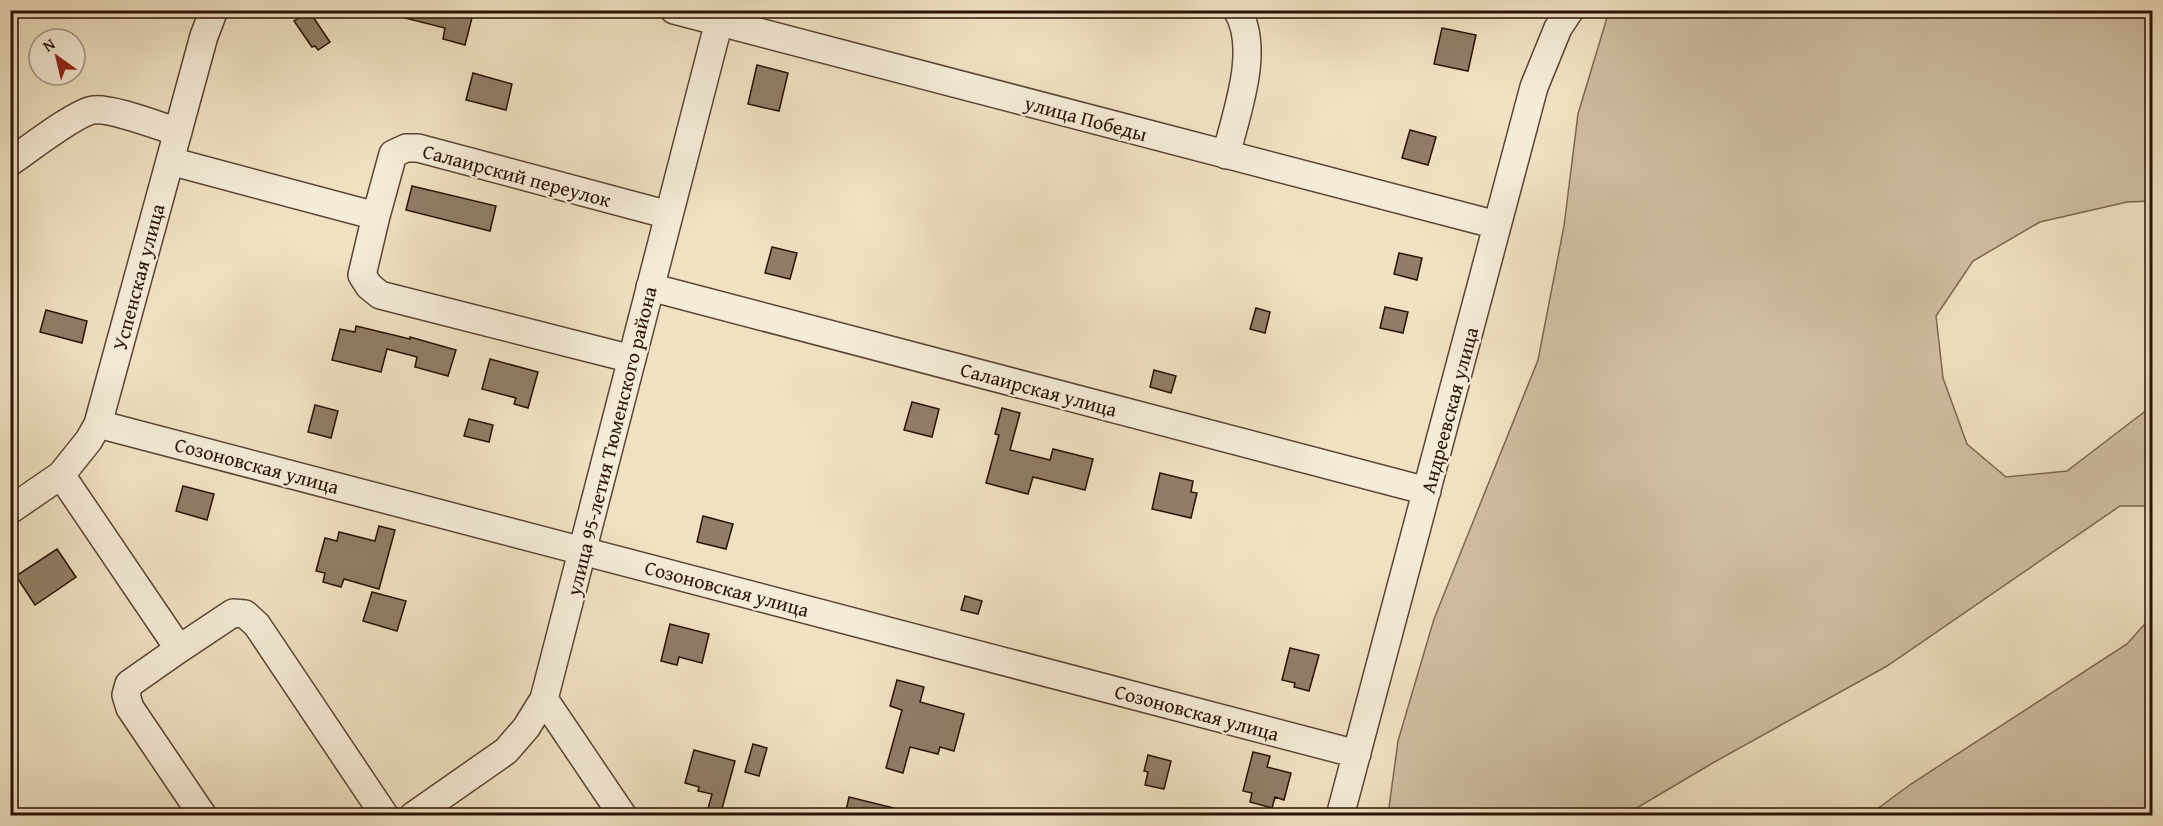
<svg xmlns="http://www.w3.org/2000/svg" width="2163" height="826" font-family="'Gentium Book Plus',serif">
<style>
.green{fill:#cebea3;stroke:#7c6854;stroke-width:1.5}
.building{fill:#907e68;stroke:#2a1105;stroke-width:1.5}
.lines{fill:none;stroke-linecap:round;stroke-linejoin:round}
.minor-casing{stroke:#5b4534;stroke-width:30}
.minor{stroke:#f5ecd8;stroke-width:27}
.labels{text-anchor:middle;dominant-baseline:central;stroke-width:4.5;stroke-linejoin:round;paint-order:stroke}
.street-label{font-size:20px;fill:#2a1105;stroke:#f5ecd8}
</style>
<rect width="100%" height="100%" fill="#efe2c3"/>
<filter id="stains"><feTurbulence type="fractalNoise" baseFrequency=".00333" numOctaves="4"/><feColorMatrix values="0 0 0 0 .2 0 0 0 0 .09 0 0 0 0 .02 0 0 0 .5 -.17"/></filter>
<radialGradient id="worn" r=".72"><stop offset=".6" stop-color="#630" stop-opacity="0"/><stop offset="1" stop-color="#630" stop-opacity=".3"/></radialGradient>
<path class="green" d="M1609,11H2152V201L2127,202L2040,222L1973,261L1936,316L1943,378L1967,444L2006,477L2067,471L2152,406V506H2120L1887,666L1711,764L1625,815H1388L1398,741L1434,619L1538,360L1564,226L1578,114Z
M2152,616V815H1869L1911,784L2127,644Z"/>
<path class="building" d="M398,10H474L465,45L443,39L445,28L397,16Z
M309,11L330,42L318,50L315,46L312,47L294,21Z
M1442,28L1476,35L1468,71L1434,64Z
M757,65L788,73L779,111L748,104Z
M473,73L512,84L506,110L466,100Z
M1410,130L1436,137L1428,165L1402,158Z
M412,186L496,206L490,231L406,210Z
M772,247L797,253L790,279L765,273Z
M1399,253L1422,258L1417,280L1394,274Z
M1385,307L1408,312L1403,333L1380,328Z
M1256,308L1270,312L1265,333L1250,329Z
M46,310L87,321L82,343L40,332Z
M356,326L410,339V337L456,350L448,376L415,367L417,357L387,349L381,372L332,360L340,329L355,332Z
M490,359L538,372L528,408L514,404L516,398L482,389Z
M1154,370L1176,376L1171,393L1150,387Z
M912,402L939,409L932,437L904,430Z
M315,405L338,411L331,438L308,432Z
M1002,408L1020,413L1010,450L1050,460L1053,449L1093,459L1085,490L1033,477L1028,494L986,483L999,435L995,434Z
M469,419L493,425L489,442L464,436Z
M1160,473L1193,481L1191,492L1197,493L1191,518L1152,509Z
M183,486L214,494L207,520L176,511Z
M703,516L733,524L726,549L697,542Z
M379,526L395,530L379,589L344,579L341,587L323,582L325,573L316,571L325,538L337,541L339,532L375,541Z
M57,549L76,577L35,605L16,576Z
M372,592L406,601L397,631L363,621Z
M965,596L982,601L978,614L961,610Z
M670,624L709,634L702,663L679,657L677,665L661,661Z
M1290,648L1319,655L1309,691L1294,687L1295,683L1282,680Z
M897,680L924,687L920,702L964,714L954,751L940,747L938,754L910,747L903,773L886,768L902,710L890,706Z
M753,744L767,748L759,776L745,772Z
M694,750L735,761L720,816H706L712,794L698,791L699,787L685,783Z
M1253,752L1270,756L1267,767L1291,773L1284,800L1275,797L1272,808L1250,802L1252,793L1243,791Z
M1148,755L1171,761L1164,789L1145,785L1148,772L1144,771Z
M849,797L902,810V816H845Z"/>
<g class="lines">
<g class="minor-casing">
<path id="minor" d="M674,10L1497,225
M1226,155C1236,114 1261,49 1237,10
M170,161L376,216L393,154L406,148H418L669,215
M10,162C28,150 75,113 93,110C110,107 159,126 178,132
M376,216L362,275L369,286L380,295L632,359
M650,287L1427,491
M98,424L1357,754
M61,475L179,649L233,613L245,614L257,625L385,816
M10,510L61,475L89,440L98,424L204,36L214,10
M179,649L129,684L126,695L130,708L203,816
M544,699L623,816
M413,816L506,751L526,728L544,699L722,10
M1340,816L1534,87L1558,28L1570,10"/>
</g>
<use href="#minor" class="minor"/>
</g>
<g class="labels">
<g class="street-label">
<text transform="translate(1086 118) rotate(15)">улица Победы</text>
<text transform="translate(517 175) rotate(15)">Салаирский переулок</text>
<text transform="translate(138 277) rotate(-75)">Успенская улица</text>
<text transform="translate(1039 389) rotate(15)">Салаирская улица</text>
<text transform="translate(1449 410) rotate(-75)">Андреевская улица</text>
<text transform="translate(611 441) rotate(-76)">улица 95-летия Тюменского района</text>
<text transform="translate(257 465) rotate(15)">Созоновская улица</text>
<text transform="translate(727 588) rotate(15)">Созоновская улица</text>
<text transform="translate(1197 712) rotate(15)">Созоновская улица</text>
</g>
</g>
<rect width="2163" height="826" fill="none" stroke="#efe2c3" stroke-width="36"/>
<rect x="12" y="12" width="2139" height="802" fill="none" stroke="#2a1105" stroke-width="3"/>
<rect x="18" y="18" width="2127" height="790" fill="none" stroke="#2a1105" stroke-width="1.5"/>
<g transform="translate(57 57) rotate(326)"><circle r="28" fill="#f5ecd8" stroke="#a49484" stroke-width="1.5"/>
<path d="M0-4.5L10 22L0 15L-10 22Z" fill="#8f2418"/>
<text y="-9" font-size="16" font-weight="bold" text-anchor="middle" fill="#2a1105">N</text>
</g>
<rect width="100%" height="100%" filter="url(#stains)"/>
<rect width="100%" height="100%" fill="url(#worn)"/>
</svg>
